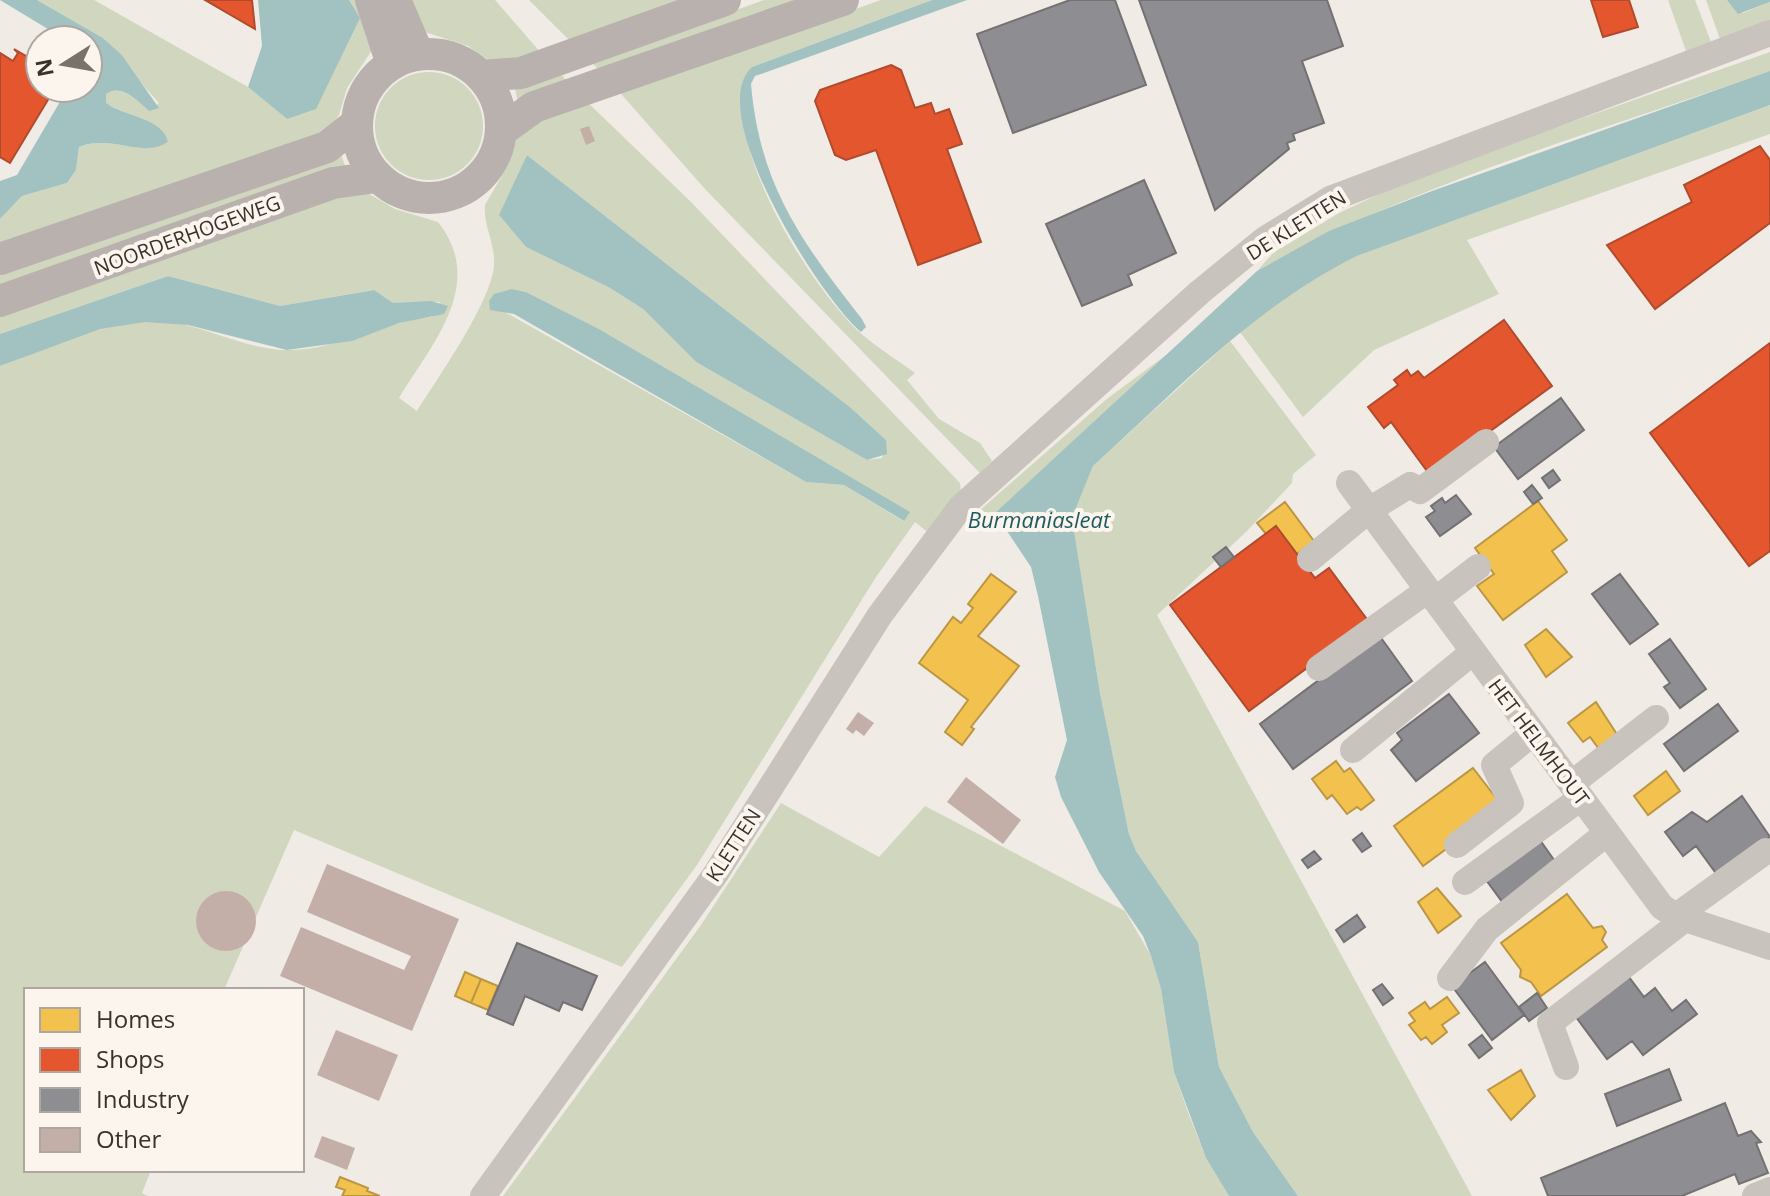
<svg xmlns="http://www.w3.org/2000/svg" width="1770" height="1196" font-family="'Open Sans',sans-serif">
<style>
.green{fill:#d1d6bf;fill-rule:evenodd}
.water{fill:#a1c2c1}
.homes{fill:#f2c14e;stroke:#bb9644;stroke-width:2}
.shops{fill:#e4572e;stroke:#b14b2d;stroke-width:2}
.industry{fill:#8d8d92;stroke:#747173;stroke-width:2}
.building{fill:#c3afa7}
.lines{fill:none;stroke-linecap:round;stroke-linejoin:round}
.minor{stroke:#c9c3be;stroke-width:26}
.major{stroke:#b8b1ad;stroke-width:32}
.labels{text-anchor:middle;dominant-baseline:central;stroke-width:8;stroke-linejoin:round;paint-order:stroke}
.street-label{font-size:20px;fill:#3b302b;stroke:#fbf5ee}
.water-label{font-size:22px;font-style:italic;fill:#1f5a5e;stroke:#fbf5ee}
</style>
<rect width="100%" height="100%" fill="#f0ebe5"/>
<path class="green" d="M37,0H94L248,87L287,119L355,15L349,0H365L374,47L347,88L339,115L325,135L0,245V219L22,196L67,183L76,170L79,147C112,134 140,158 168,142L143,120L106,104V94C122,83 137,101 149,111L159,103L129,69L121,54L103,38Z
M404,0H495L541,53L495,62L487,59L468,46L425,32Z
M529,0H690L572,43Z
M764,0H805L602,73L591,62Z
M881,0H932L752,67C749,80 742,95 743,108C743,175 810,283 856,329C873,345 896,359 915,373L907,380L939,419L980,443L992,461L980,473L705,189L614,86H638Z
M1668,0H1695L1711,42L1686,51Z
M1706,0H1727L1743,13L1770,2V21L1720,39Z
M1770,52V71C1598,132 1417,182 1257,271L1273,253L1339,213L1418,176Z
M375 126a54 54 0 1 1 108 0a54 54 0 1 1-108 0Z
M560,73L570,85L518,103L515,89Z
M582,97L691,202L960,483L961,492L930,534L915,522L876,577L697,865L622,967L294,830L224,990H26V1170H151L142,1193L148,1196H0V366C53,347 113,314 171,322C211,328 249,351 290,350C342,349 383,321 432,317L440,302L393,303L373,290L280,306L168,276L0,334V313L345,191H364L395,209L438,222C487,284 432,344 399,398L417,411C439,376 490,304 494,266C496,245 483,226 485,205L507,167L519,132ZM527,155L851,408L886,440L882,458L867,460L696,362L643,309L610,288L526,247L500,216ZM512,289L526,292L599,329L909,513L903,521L844,485L806,482L503,311Z
M1770,105V134L1467,240L1499,294L1374,350L1303,417L1240,332L1310,279L1357,256Z
M340,151L345,166L0,289V272Z
M1230,341L1316,455L1293,474L1292,483L1246,532L1157,615L1472,1196H1298L1253,1132L1219,1067L1198,942L1136,851L1129,834L1100,693L1072,518L1093,466Z
M1173,350L995,513L971,518L1108,398Z
M781,803L879,857L925,806L1125,911L1151,956L1161,989L1174,1072L1189,1115L1206,1158L1229,1196H503L701,925Z"/>
<path class="water" d="M0,0H37L103,38L121,54L159,108L149,111C137,101 122,83 106,94V103C123,116 163,118 168,142C141,159 113,134 79,147L76,170L67,183L22,196L0,219V181L17,175L68,88H88V40H66Z
M258,0H349L360,18L316,109L287,119L248,87L262,46Z
M932,0H967L764,73L755,76L751,84C760,186 801,241 862,319L866,327L861,332C821,299 702,112 752,67Z
M1727,0H1770V2L1738,14Z
M1770,71V105L1357,256C1255,306 1177,390 1093,466L1072,518L1100,693L1129,834L1136,851L1198,942L1219,1067L1253,1132L1298,1196H1229L1206,1158L1174,1072L1161,989L1151,956L1143,936L1099,872L1061,797L1055,777L1067,740L1038,596L1031,567L995,513L1257,271L1329,231L1432,191Z
M527,155L851,408L886,440L887,454L867,460L696,362L643,309L610,288L526,247L499,215Z
M168,276L280,306L374,290L393,303L431,301L448,306L444,314L399,323L352,341L287,350L188,325L145,322L100,329L0,366V334Z
M512,289L526,292L599,329L910,512L904,521L844,485L806,482L514,314L490,310L489,301L494,294Z"/>
<path class="homes" d="M1538,501L1567,540L1552,551L1567,572L1503,620L1477,586L1494,574L1475,548Z
M1285,502L1314,541L1297,554L1276,526L1266,534L1257,523Z
M991,574L1016,592L978,636L1019,666L971,727L974,729L962,745L945,732L968,700L919,663L953,617L961,623L973,608L968,604Z
M1546,629L1572,657L1546,677L1525,645Z
M1596,702L1620,739L1602,753L1590,737L1583,742L1568,723Z
M1336,761L1344,772L1350,768L1374,800L1361,810L1357,807L1347,814L1332,795L1327,799L1312,779Z
M1473,768L1503,807L1423,866L1394,826Z
M1666,771L1680,791L1648,815L1634,796Z
M1437,888L1461,916L1438,933L1418,902Z
M1567,894L1593,928L1602,926L1606,932L1602,940L1607,947L1541,996L1531,982L1520,977L1521,970L1501,943Z
M465,972L481,979L471,1003L455,996Z
M481,979L498,986L488,1010L471,1003Z
M1447,997L1459,1013L1442,1025L1447,1032L1432,1044L1426,1037L1421,1040L1409,1025L1415,1021L1409,1013L1425,1002L1430,1009Z
M1521,1070L1535,1096L1511,1120L1488,1090Z
M340,1177L368,1188L367,1191L380,1196H342L345,1190L336,1187Z"/>
<path class="shops" d="M205,0H252L255,29Z
M1591,0H1629L1638,27L1603,37Z
M14,49L40,64V88H55L10,163L0,157V53L13,61L18,53Z
M891,65L901,70L915,108L931,103L935,114L949,109L962,144L947,149L981,242L918,265L876,150L846,160L835,155L815,101L820,90Z
M1760,146L1770,160V223L1655,309L1607,245L1692,202L1684,185Z
M1504,320L1552,386L1430,475L1391,422L1384,428L1368,407L1398,385L1394,380L1407,370L1411,376L1418,371L1424,378Z
M1770,343V551L1749,566L1650,433Z
M1276,526L1315,578L1329,568L1369,622L1249,711L1170,605Z"/>
<path class="industry" d="M1070,0H1115L1146,85L1013,133L977,34Z
M1139,0H1327L1343,46L1302,61L1324,123L1293,134L1295,140L1287,143L1289,149L1215,210Z
M1144,180L1176,253L1128,275L1132,285L1082,306L1046,224Z
M1561,398L1584,430L1518,479L1494,447Z
M1553,470L1560,480L1549,488L1542,478Z
M1532,485L1542,498L1533,504L1524,492Z
M1456,495L1471,514L1440,536L1426,517L1435,511L1431,506L1442,498L1445,503Z
M1226,547L1234,557L1221,567L1213,557Z
M1620,574L1658,624L1630,644L1592,594Z
M1379,635L1412,681L1293,769L1260,724Z
M1670,639L1706,689L1680,708L1664,687L1670,683L1649,654Z
M1449,694L1479,733L1416,781L1391,750L1402,740L1397,733Z
M1718,704L1738,731L1684,771L1664,744Z
M1742,796L1770,837L1718,876L1696,846L1683,856L1665,832L1692,812L1707,822Z
M1362,833L1371,846L1362,852L1353,840Z
M1540,840L1559,867L1506,907L1486,880Z
M1314,851L1321,859L1308,868L1302,860Z
M1357,915L1365,927L1344,942L1336,930Z
M517,943L597,976L582,1010L563,1002L559,1011L525,996L513,1025L487,1014Z
M1485,962L1524,1015L1492,1040L1452,986Z
M1626,973L1644,997L1655,988L1672,1011L1686,1000L1697,1014L1643,1055L1632,1041L1607,1059L1573,1013Z
M1382,984L1393,998L1383,1005L1373,990Z
M1537,993L1547,1008L1529,1021L1519,1007Z
M1482,1035L1492,1048L1479,1058L1469,1045Z
M1669,1069L1681,1100L1617,1126L1605,1094Z
M1725,1103L1738,1136L1751,1131L1761,1142L1756,1143L1768,1173L1739,1184L1735,1174L1682,1196H1548L1541,1178Z"/>
<path class="building" d="M589,126L595,141L586,145L580,129Z
M858,712L874,723L864,736L856,730L853,734L846,729Z
M966,777L1021,820L1003,844L947,802Z
M327,864L459,919L412,1031L280,976L301,927L404,970L411,956L307,912Z
M196 921a30 30 0 1 1 60 0a30 30 0 1 1-60 0Z
M336,1030L398,1055L379,1101L317,1075Z
M322,1136L355,1148L347,1170L314,1157Z"/>
<g class="lines">
<path class="minor" d="M1349,483L1662,907L1676,916L1770,947
M1310,559L1369,510L1410,485L1420,491L1486,442
M1435,600L1478,567
M1319,668L1428,590
M1353,750L1473,652
M1571,784L1656,718
M1457,845L1511,803L1494,765L1533,733
M1465,882L1581,798
M1676,916L1766,851
M1450,978L1487,929L1607,833
M1566,1067L1550,1023L1685,919
M483,1196L715,875L880,615L960,508L1200,292L1265,239L1330,199L1770,33
M1755,1196L1770,1190"/>
<path class="major" d="M371,0L392,64
M395,0L418,54
M357 126a72 72 0 1 1 144 0a72 72 0 1 1-144 0Z
M481,76L521,73L725,0
M501,131L534,107L843,0
M0,259L327,147L356,124
M0,301L333,183L376,177"/>
</g>
<g class="labels">
<g class="street-label">
<text transform="translate(1296 225) rotate(-32)">DE KLETTEN</text>
<text transform="translate(187 235) rotate(-20)">NOORDERHOGEWEG</text>
<text transform="translate(1539 742) rotate(53)">HET HELMHOUT</text>
<text transform="translate(733 845) rotate(-57)">KLETTEN</text>
</g>
<g class="water-label">
<text x="1039" y="519">Burmaniasleat</text>
</g>
</g>
<rect x="24" y="988" width="280" height="184" fill="#fbf5ee" stroke="#aea6a0" stroke-width="2"/>
<rect x="40" y="1008" width="40" height="24" fill="#f2c14e" stroke="#aea6a0" stroke-width="2"/>
<text x="96" y="1028" font-size="24" fill="#3b302b">Homes</text>
<rect x="40" y="1048" width="40" height="24" fill="#e4572e" stroke="#aea6a0" stroke-width="2"/>
<text x="96" y="1068" font-size="24" fill="#3b302b">Shops</text>
<rect x="40" y="1088" width="40" height="24" fill="#8d8d92" stroke="#aea6a0" stroke-width="2"/>
<text x="96" y="1108" font-size="24" fill="#3b302b">Industry</text>
<rect x="40" y="1128" width="40" height="24" fill="#c3afa7" stroke="#aea6a0" stroke-width="2"/>
<text x="96" y="1148" font-size="24" fill="#3b302b">Other</text>
<g transform="translate(64 64) rotate(259)"><circle r="38" fill="#fbf5ee" stroke="#aea6a0" stroke-width="2"/>
<path d="M0-6L14 30L0 20L-14 30Z" fill="#7a716c"/>
<text y="-12" font-size="22" font-weight="bold" text-anchor="middle" fill="#3b302b">N</text>
</g>
</svg>
